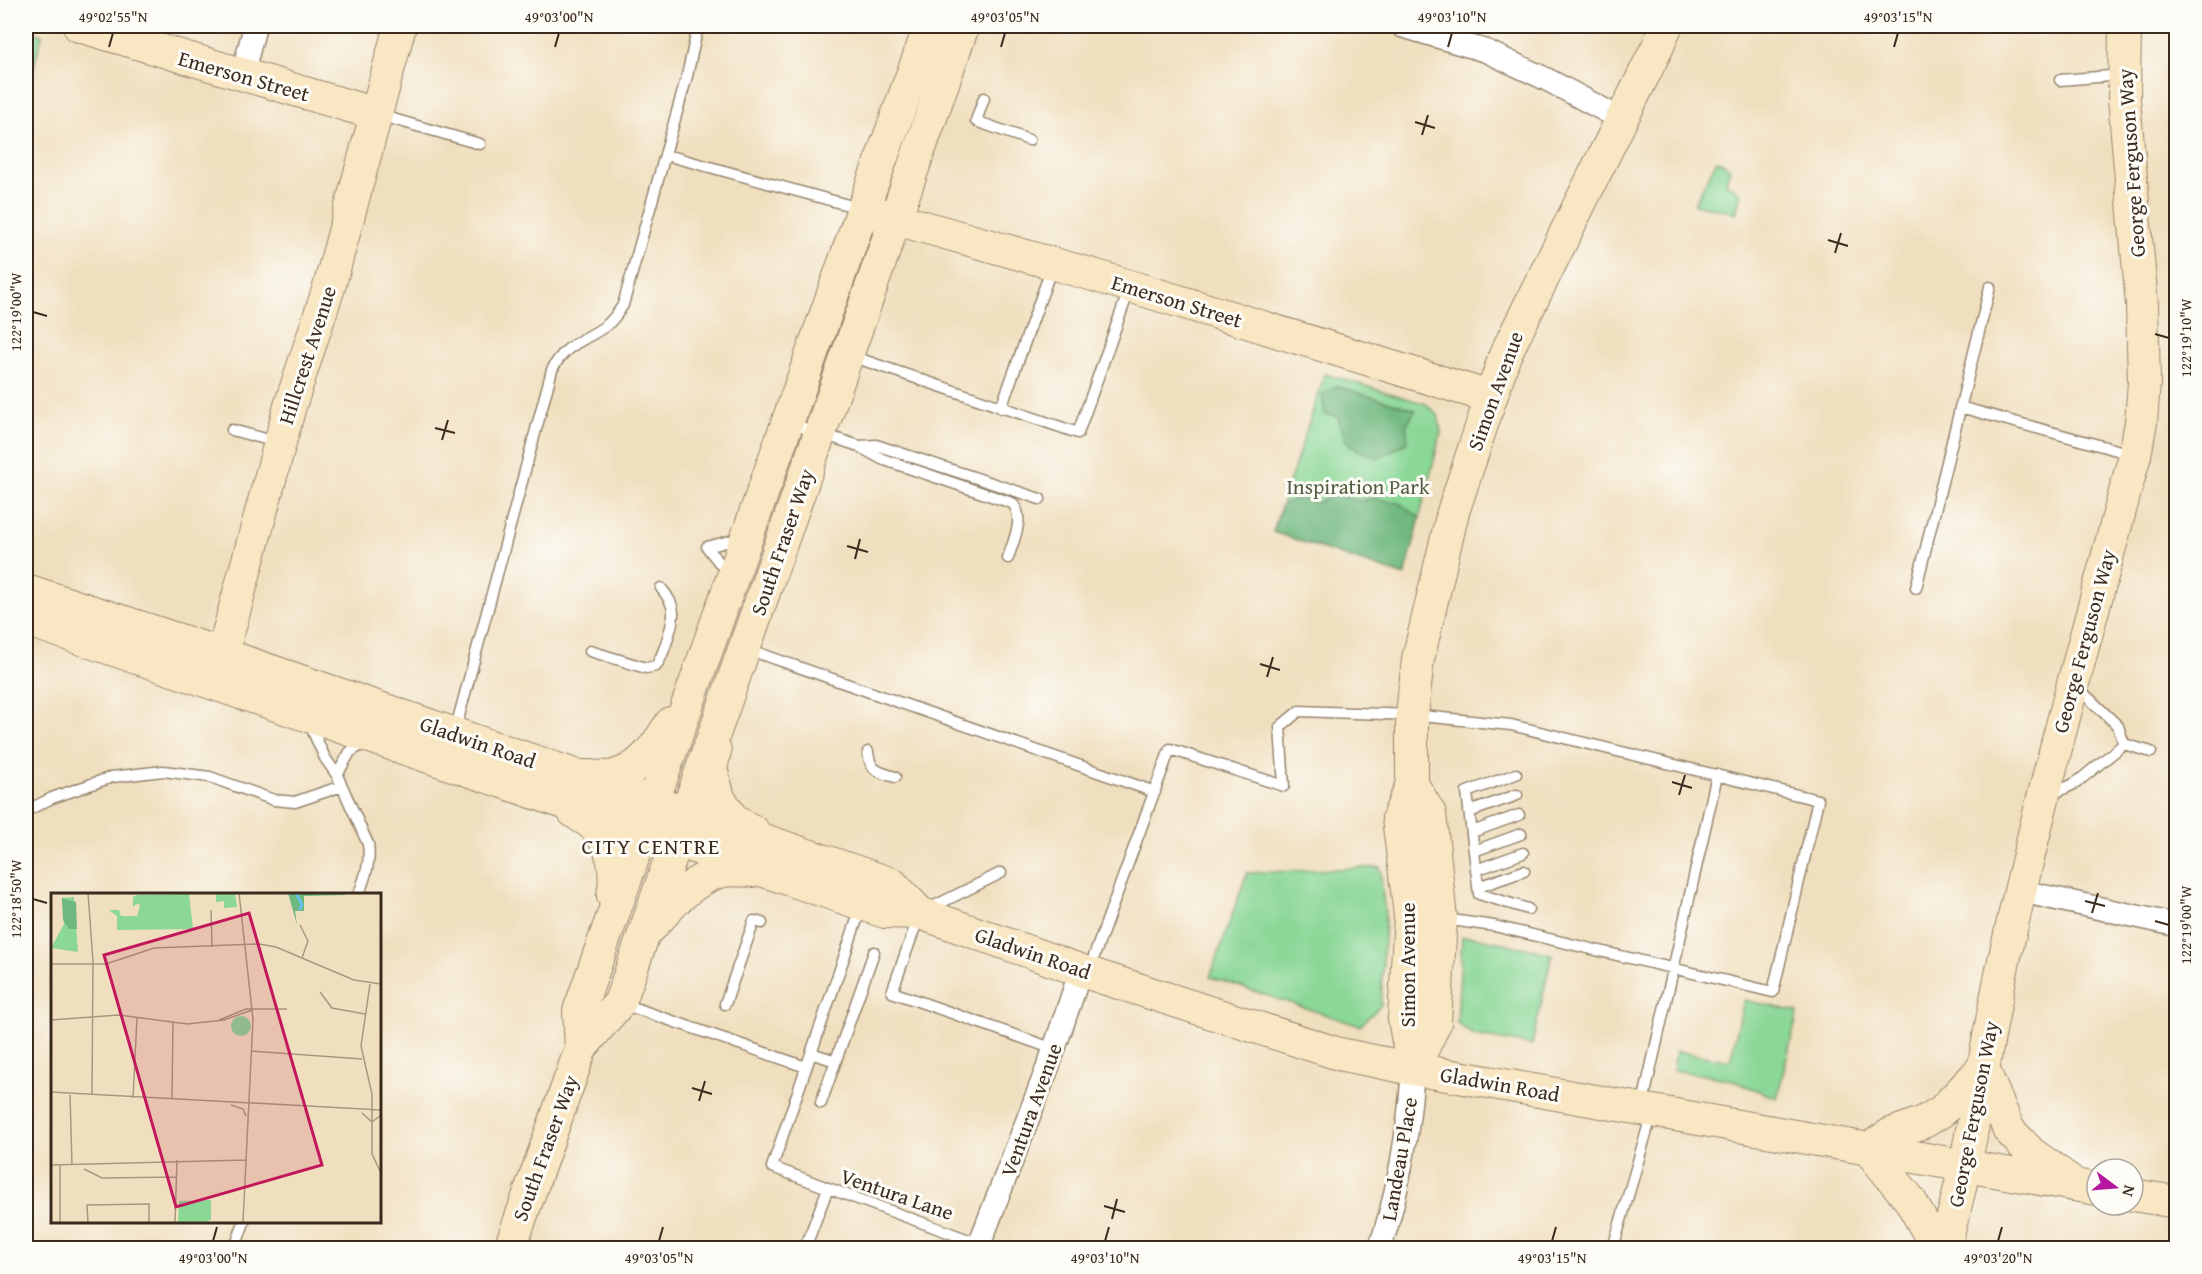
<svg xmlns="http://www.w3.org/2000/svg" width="2202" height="1274" font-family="'Gentium Book Plus',serif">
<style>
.green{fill:#8ad796;stroke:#62805a;stroke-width:1.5}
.forest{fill:#6fb87f;stroke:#55714e;stroke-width:1.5}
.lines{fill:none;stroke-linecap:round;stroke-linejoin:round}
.lane-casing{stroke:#96846e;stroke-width:13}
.street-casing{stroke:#96846e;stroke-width:25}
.secondary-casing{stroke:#96846e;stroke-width:34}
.lane{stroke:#fff;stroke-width:10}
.street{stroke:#fff;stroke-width:22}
.secondary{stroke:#f9e7c3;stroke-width:32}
.ticks{fill:none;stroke:#3b2a1e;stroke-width:2}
.labels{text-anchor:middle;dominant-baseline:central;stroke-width:6;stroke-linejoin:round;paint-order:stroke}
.street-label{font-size:21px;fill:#3b2a1e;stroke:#fdfcf7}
.park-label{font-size:21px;fill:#535e42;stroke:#fdfcf7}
.neighbourhood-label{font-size:22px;letter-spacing:1.5px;fill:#3b2a1e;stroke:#fdfcf7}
.inset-river{fill:none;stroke:#68c2e6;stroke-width:3}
.inset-road{fill:none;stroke:#a8977e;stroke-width:1.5}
.view{fill:#c2185b;fill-opacity:0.15;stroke:#c2185b;stroke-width:3}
.inset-edge{fill:none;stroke:#3b2a1e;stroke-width:3}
.neatline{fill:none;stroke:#3b2a1e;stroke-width:2}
.ticks-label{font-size:15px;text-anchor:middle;fill:#3b2a1e}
</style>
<rect width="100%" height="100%" fill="#fdfcf7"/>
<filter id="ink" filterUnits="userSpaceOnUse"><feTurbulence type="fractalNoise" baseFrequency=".0167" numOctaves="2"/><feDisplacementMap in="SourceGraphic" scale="12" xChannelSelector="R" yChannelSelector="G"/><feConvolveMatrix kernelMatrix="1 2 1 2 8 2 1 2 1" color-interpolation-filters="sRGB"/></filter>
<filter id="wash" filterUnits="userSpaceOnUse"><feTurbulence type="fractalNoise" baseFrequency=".008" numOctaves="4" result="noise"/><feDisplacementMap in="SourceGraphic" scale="24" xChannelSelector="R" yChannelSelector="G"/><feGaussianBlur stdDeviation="1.35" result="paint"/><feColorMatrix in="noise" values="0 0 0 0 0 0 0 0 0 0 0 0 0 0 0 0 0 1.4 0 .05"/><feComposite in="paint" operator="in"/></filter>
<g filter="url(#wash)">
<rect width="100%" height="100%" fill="#f0dfbe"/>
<path class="green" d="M26,30L42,35L26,98Z
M1717,160L1730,168L1726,183L1741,193L1736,213L1694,204Z
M1325,374L1426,404L1438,415L1441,432L1405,576L1273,532Z
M1380,867L1385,915L1381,1005L1360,1026L1210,977L1247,873Z
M1462,937H1475L1552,954L1532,1045L1473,1035L1457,1023Z
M1744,1000L1798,1012L1777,1098L1728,1079L1673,1070L1676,1051L1730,1061Z"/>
<path class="forest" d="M1336,386L1416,410L1406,425L1408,442L1379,458C1350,447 1346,449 1338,417L1325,414L1322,395Z
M1334,494L1358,501L1374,498L1399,503L1420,518L1405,576L1273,532L1282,504L1299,498L1317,503Z"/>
</g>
<g filter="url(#ink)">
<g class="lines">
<g class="lane-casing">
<path id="lane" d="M2060,80L2123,75
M984,98L976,121L1029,140
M379,115L480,144
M666,155L859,208
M851,356L1078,433L1129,290
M1960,407L2131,454
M1001,408L1052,267
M789,423L859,446L876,445L1040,499
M232,430L276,442
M860,447L882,459L1012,503C1026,517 1013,541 1008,558
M729,575L707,547L741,538
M1916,588L1990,287
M747,649L1155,792
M590,651L646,668L656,666C663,656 672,628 673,615C674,605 667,595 661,588
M310,725L325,758L337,775L368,844C371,862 365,877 359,894
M455,731L552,370C565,344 582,342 604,327C612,322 618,313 623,305L687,76L698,26
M2124,744L2151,752
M868,752C870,771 878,772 895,777
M1516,774L1467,792L1479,894L1528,909
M337,775L350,752L366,742
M2048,796L2076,783L2124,744L2118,726L2077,687
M26,811L52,798L112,777L163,771L210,777L274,800L295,802L342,786
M1469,812L1517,795
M1472,832L1519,815
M1474,851L1521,834
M1476,870L1523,853
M1001,873L920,913L892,992L1054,1049
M1478,887L1524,871
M1089,970L1170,749L1284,786L1280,727L1299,711L1412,715L1511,725L1818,800L1773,992L1494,926L1444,919
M623,1004L806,1067
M725,1004L754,921L762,923
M811,1053L836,1061
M821,1103L874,952
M1642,1107L1717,775
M828,1188L772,1167L861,908
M235,1248L244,1222
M805,1248L828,1188L980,1244
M1613,1248L1652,1113"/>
</g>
<g class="street-casing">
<path id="street" d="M1402,26L1486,51L1546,79L1621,119
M242,76L255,26
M2020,891L2176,925
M978,1248L1049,1064L1081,970
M1380,1248C1399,1190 1409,1130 1413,1069"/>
</g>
<g class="secondary-casing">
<path id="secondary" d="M79,26L376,114
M875,213L1100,277L1490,397
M26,590L222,654L892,884L920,913
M26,620L885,912L920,913L1088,973L1339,1054L1413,1069L2097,1189
M217,674L290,406L330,284L400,26
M715,751L711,768L719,798L734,821L753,831
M585,776C594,776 605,778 614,776C642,769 656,746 671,723
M1412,784L1430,814L1441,919L1435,1023L1413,1069
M574,812C581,817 591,822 597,829C614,847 617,873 613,896
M651,927C670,906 694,877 723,871C732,869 743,871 752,871
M581,1048L579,1011L863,209L930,26
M1983,1068L2009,1130L2031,1153L2069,1180
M1413,1069L1404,1019L1410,915L1398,818L1412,784V715L1418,659L1453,512L1505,355L1658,46L1666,26
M1868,1149L1891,1134L1924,1122L1942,1111L1983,1068
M1868,1149L1910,1200L1937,1248
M2133,1195L2176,1202
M510,1248L581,1048L620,1002L963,26
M1944,1248C1973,1153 1983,1053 2005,956C2043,787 2090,622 2135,455L2141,422L2144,382L2142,305L2124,99L2125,26"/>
</g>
<use href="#lane" class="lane"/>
<use href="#street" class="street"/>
<use href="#secondary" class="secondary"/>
</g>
</g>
<path class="ticks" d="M109,47L113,33M555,47L559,33M1001,47L1005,33M1448,47L1452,33M1894,47L1898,33M1415,122L1435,128M1422,135L1428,115M1828,240L1848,246M1835,253L1841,233M33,312L47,316M2155,334L2169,338M435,428L455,433M442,440L448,420M847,546L868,552M855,559L860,539M1260,664L1280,670M1267,677L1273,657M1672,782L1692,788M1679,795L1685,775M33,899L47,903M2085,901L2105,906M2092,913L2098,893M2155,921L2169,925M692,1088L712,1094M699,1101L705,1081M1104,1206L1125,1212M1112,1219L1117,1199M213,1241L217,1227M659,1241L663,1227M1105,1241L1109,1227M1552,1241L1556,1227M1998,1241L2002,1227"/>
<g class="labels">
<g class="street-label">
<text transform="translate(244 76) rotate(16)">Emerson Street</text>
<text transform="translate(2131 163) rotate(-94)">George Ferguson Way</text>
<text transform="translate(1177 301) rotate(17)">Emerson Street</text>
<text transform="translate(307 355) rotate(-72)">Hillcrest Avenue</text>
<text transform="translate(1495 391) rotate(-70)">Simon Avenue</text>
<text transform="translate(782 542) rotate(-71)">South Fraser Way</text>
<text transform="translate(2084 641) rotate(-75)">George Ferguson Way</text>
<text transform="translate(478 742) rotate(19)">Gladwin Road</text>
<text transform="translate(1033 953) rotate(19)">Gladwin Road</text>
<text transform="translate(1407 965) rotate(-90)">Simon Avenue</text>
<text transform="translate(1500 1084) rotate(10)">Gladwin Road</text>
<text transform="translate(1031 1110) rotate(-70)">Ventura Avenue</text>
<text transform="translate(1973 1114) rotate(-79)">George Ferguson Way</text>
<text transform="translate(545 1148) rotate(-70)">South Fraser Way</text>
<text transform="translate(1399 1159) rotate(-80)">Landeau Place</text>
<text transform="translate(897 1194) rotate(19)">Ventura Lane</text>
</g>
<g class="park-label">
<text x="1358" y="486">Inspiration Park</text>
</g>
<g class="neighbourhood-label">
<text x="651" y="846">CITY CENTRE</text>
</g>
</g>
<g transform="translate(51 893)">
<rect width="330" height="330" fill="#f0dfbe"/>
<path d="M138,1L142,36L66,37V23L58,17H68L70,23H86L89,13L87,10L82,14V4L87,2ZM165,1H184L186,14L173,15V8L165,9ZM23,4L27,59L0,55L13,31L11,5ZM180 133a10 10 0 1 1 20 0a10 10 0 1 1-20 0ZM160,307V327H157L160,330H127L128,308Z" fill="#8ad796"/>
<path d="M237,0H294V2L253,3V18H244L246,32ZM11,5L25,9L26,36H18L12,27Z" fill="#6fb87f"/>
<path class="inset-river" d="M245,0L251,12L248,17"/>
<path class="inset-road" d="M37,0L42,68L41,201M188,0L202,126L192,329M160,17L161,54M249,32L257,48L251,65M0,71H55L103,55L208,51L225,54L303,87L330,91M319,91L310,153L321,201V261L330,280M269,99L281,115L314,121M0,127L68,122L136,131L173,127L201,117M168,127L195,116H236M200,158L311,166M0,199L330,217M19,202L21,272M82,205L86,125M121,206L122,130M180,212L192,216L195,223M311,220L321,229L330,222M0,272L195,267M9,272V330M33,276L51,285L126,284M37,330L36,312L98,311V330M124,330L126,267"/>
<path class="view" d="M198,20L271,272L125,314L53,62Z"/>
<rect width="330" height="330" class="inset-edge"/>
</g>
<rect width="2202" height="1274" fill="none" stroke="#fdfcf7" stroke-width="66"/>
<g transform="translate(2115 1187) rotate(106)"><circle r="28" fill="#fdfcf7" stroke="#afa8a0" stroke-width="1.5"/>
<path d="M0-4.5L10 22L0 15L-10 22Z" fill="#b5179e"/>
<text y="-9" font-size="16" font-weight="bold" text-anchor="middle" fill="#3b2a1e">N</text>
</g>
<rect x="33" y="33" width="2136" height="1208" class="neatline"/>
<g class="ticks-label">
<text x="113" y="22">49°02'55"N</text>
<text x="559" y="22">49°03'00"N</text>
<text x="1005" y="22">49°03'05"N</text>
<text x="1452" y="22">49°03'10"N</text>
<text x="1898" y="22">49°03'15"N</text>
<text transform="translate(16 312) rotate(-90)" y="5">122°19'00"W</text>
<text transform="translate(2186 338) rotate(-90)" y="5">122°19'10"W</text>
<text transform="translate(16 899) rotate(-90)" y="5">122°18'50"W</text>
<text transform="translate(2186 925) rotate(-90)" y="5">122°19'00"W</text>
<text x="213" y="1263">49°03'00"N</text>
<text x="659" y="1263">49°03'05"N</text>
<text x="1105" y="1263">49°03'10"N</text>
<text x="1552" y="1263">49°03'15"N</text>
<text x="1998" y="1263">49°03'20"N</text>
</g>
</svg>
